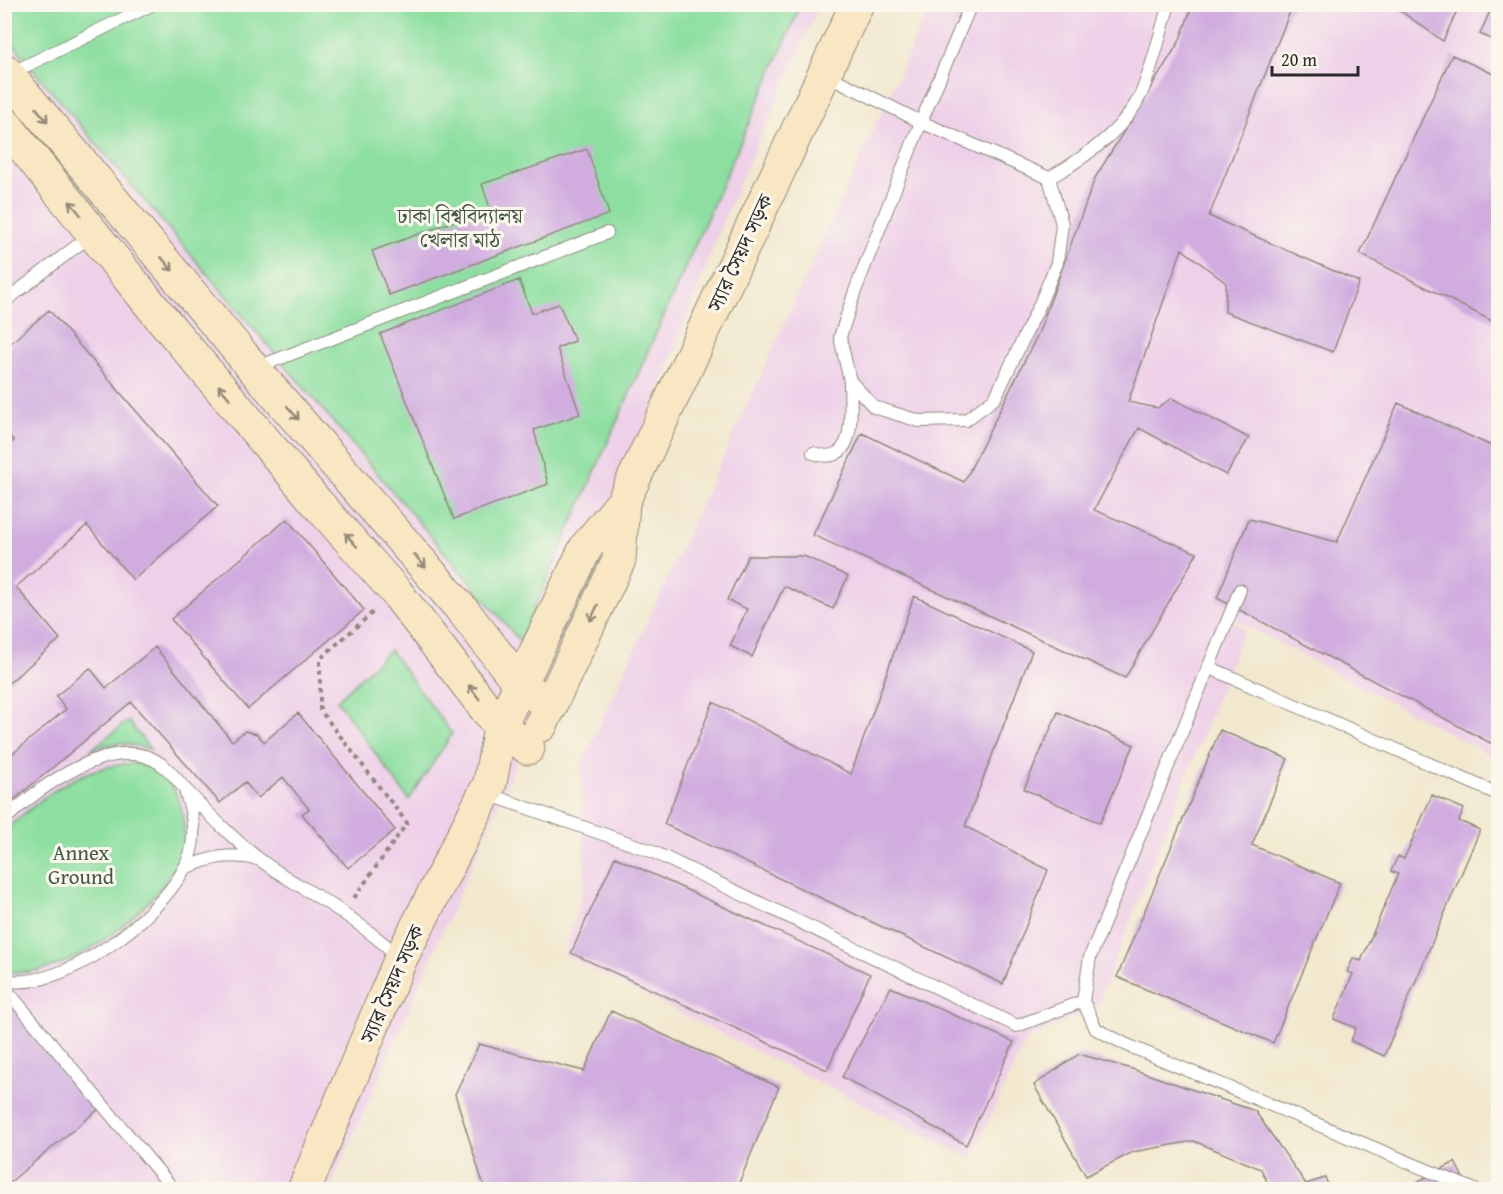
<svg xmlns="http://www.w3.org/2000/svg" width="1503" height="1194" font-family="'Gentium Book Plus','Noto Serif Bengali',serif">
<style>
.built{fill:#eed0e8}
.green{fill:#8cdfa0;stroke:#5c8566;stroke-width:1.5}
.building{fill:#d0acdf}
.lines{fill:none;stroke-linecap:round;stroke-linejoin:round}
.service-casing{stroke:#8e8a7c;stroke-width:14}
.secondary-casing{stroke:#8e8a7c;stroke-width:35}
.path{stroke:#8e8a7c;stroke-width:4;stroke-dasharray:4.5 4.5;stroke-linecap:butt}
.service{stroke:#fff;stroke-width:12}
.secondary{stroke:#f9e7c3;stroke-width:33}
.oneway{stroke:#928977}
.labels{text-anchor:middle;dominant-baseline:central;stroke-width:6;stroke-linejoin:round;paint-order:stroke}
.park-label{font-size:21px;fill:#435848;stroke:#fbf7ec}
.street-label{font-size:21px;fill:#2b2b2b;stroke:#fbf7ec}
</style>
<rect width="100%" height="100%" fill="#fbf7ec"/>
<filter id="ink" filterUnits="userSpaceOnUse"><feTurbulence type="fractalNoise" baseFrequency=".0167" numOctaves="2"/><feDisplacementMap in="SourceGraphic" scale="12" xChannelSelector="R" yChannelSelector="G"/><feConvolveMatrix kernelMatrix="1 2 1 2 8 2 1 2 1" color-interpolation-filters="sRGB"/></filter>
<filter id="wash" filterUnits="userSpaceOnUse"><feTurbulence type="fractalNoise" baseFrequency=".008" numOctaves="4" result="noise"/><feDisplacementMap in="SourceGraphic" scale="24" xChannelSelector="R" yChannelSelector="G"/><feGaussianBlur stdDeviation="1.35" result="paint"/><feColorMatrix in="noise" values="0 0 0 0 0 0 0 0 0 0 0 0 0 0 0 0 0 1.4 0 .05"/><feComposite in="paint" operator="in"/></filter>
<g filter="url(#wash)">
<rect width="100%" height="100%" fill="#f1e8ce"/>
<path class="built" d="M5,5H819L725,216L514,768L330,1189L5,1190Z
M931,5H1498V759L1214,608L1244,629L1097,1006L1026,1040L971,1158L564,955L585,884L581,766Z"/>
<path class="green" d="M4,5H801L520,641L29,65L5,32Z
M390,650L452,734L409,800L337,700Z
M128,721L151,750C124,741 117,741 90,750Z
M139,763C160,770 169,778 178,798C186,817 186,842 178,861C176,868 170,874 166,880C137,923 59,983 5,971V830C48,793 79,765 139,763Z"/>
<g id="blocks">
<path class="building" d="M1193,4H1293L1209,216L1359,282L1333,352L1225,312L1226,283L1182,249L1128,402L1157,408L1172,398L1249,438L1226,475L1139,428L1094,510L1197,553L1125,678L813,535L862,433L964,482L1039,332L1095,178L1179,42Z
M1391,4H1460L1443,41Z
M1493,4H1498V42L1480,34Z
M1452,55L1498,76V324L1360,254Z
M587,149L609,214L389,295L372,251L490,208L482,184Z
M519,280L532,313L559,304L575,341L557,348L580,414L534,430L548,484L454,519L380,334Z
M49,310L218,506L133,580L87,525L16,587L60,639L4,687V449L14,441L4,430V349Z
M1398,403L1498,449V747L1217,598L1249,519L1337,542Z
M287,519L364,610L248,709L171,619Z
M748,556H804L848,576L833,609L784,586L752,657L730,646L747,609L727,600Z
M914,596L1032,651L965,826L1048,870L1003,984L664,824L713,702L851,774Z
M155,647L232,741L245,731L257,734L264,742L298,713L395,830L348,868L302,814L309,809L283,777L258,798L245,782L220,803L131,702L4,808V761L66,709L56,696L90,668L106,688Z
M1058,712L1134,745L1100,823L1024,789Z
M1220,730L1288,759L1252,845L1340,883L1273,1043L1117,977Z
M1432,795L1464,809L1459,821L1480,830L1384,1056L1351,1041L1356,1028L1334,1019L1353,974L1347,972L1353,958L1361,961L1398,874L1391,871L1398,856L1404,859Z
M615,857L870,974L827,1070L571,953Z
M891,987L1014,1042L966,1145L842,1077Z
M4,996L100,1108L4,1187Z
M611,1011L779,1087L736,1190H485L455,1094L479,1044L584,1071Z
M1079,1054L1132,1069L1255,1111L1306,1184L1325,1178L1331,1190H1271L1261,1169L1194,1141L1133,1152L1086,1176L1034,1085Z
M1455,1162L1469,1190H1402Z"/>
</g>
</g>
<g filter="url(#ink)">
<use href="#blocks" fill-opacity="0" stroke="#8e8a7c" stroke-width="1.5"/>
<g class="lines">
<g class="service-casing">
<path id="service" d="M9,74L153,4
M825,74L921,122L1049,178L1062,224L1057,263L1039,306L995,398L966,420L919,421L874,407L850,381L840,337L855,291L921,122L971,4
M1049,178C1083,159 1124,131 1141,94C1153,66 1160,34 1169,4
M4,302L91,235
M255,368L607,233
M813,453C859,469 850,409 850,381
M1240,590L1090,957L1083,1001L1096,1029L1127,1045L1475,1190
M1208,667L1498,794
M487,794L649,850L1017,1026L1083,1001
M4,820C37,789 115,730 161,764C171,771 178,781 186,790C209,814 233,839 259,859C285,879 316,894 343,913C364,927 382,942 401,958
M185,868C212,857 229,853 258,859
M4,980C63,993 158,918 184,869C197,846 195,818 186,794
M4,987L174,1190"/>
</g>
<g class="secondary-casing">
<path id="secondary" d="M4,70L254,369L464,612L520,684L551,706
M4,123L154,309L317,503L396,592L500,727L528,748
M541,725L619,560L623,502
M304,1190L401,958L490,783L500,727L586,547L623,502L857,4"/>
</g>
<path class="path" d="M354,898L407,823L320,710V659L373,612"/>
<use href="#service" class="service"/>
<use href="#secondary" class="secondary"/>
</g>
<defs><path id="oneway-shaft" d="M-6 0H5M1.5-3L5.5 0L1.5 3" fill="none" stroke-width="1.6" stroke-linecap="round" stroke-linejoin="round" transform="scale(1.5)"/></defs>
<g class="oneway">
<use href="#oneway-shaft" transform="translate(42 115) rotate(50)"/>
<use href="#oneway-shaft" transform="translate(75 208) rotate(-129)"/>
<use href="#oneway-shaft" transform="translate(167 264) rotate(50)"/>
<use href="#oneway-shaft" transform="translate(224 392) rotate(-130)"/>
<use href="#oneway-shaft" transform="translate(293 413) rotate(49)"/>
<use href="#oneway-shaft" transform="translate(351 540) rotate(-131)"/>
<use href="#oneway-shaft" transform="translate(420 561) rotate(49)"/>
<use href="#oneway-shaft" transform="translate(594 613) rotate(115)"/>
<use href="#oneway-shaft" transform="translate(474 692) rotate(-127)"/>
</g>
</g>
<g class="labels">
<g class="park-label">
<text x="460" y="215">ঢাকা বিশ্ববিদ্যালয়<tspan x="460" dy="24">খেলার মাঠ</tspan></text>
<text x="81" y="852">Annex<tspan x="81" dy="24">Ground</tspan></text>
</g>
<g class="street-label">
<text transform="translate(740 253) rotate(-65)">স্যার সৈয়দ সড়ক</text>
<text transform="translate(392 984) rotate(-66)">স্যার সৈয়দ সড়ক</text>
</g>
</g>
<rect width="1503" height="1194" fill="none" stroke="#fbf7ec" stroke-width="24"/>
<path d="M1272 66v9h86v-9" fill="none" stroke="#2b2b2b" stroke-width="3"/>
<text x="1281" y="66" font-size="18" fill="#2b2b2b" stroke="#fbf7ec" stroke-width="4.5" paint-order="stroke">20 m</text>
</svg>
